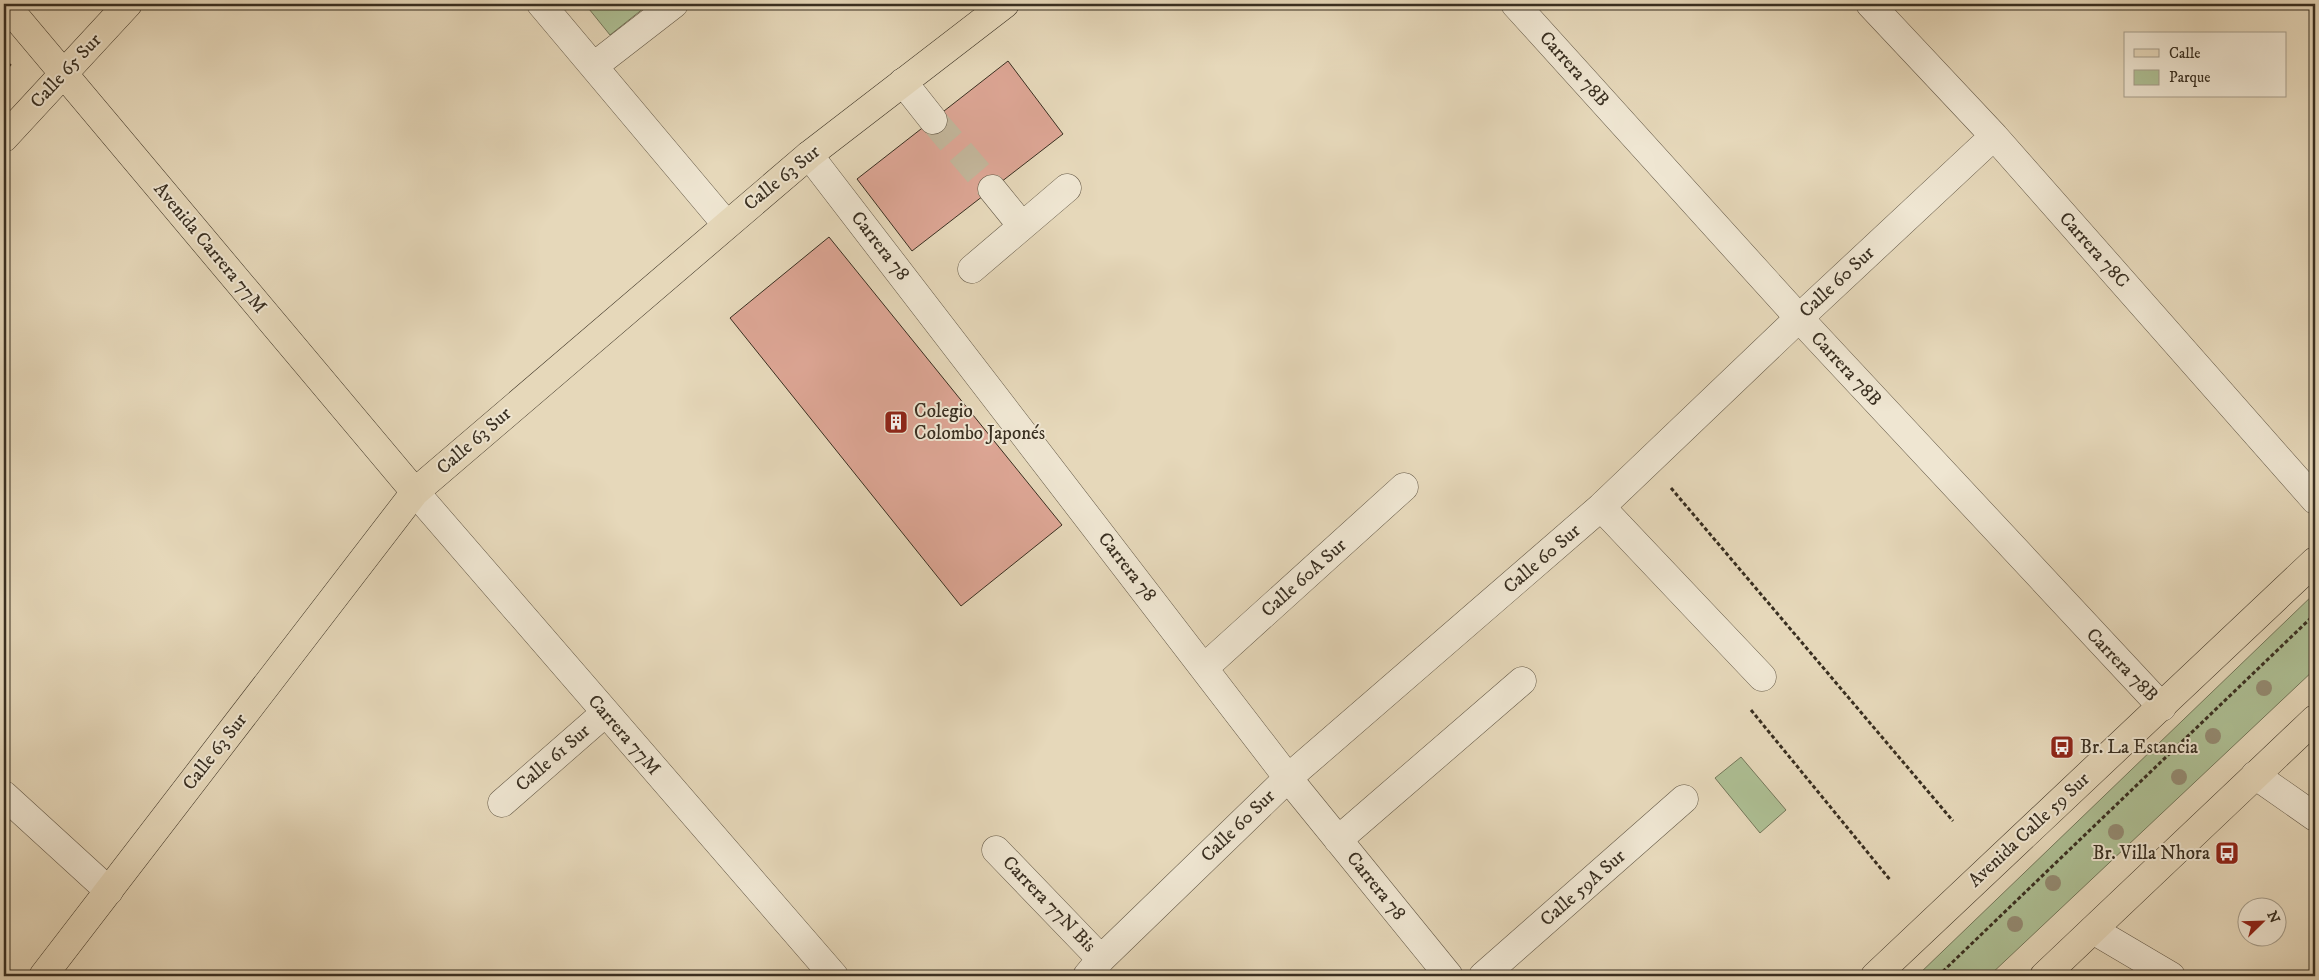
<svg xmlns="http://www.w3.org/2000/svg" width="2319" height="980" font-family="'IM FELL DW Pica',serif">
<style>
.green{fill:#aec095;stroke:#74785b}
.building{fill:#dda695;stroke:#392f21}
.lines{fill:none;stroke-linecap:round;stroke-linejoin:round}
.minor-tunnel{stroke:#c3b69b;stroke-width:28;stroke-dasharray:28 14;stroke-linecap:butt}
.minor-casing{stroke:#645947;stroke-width:29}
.major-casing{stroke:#392f21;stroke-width:29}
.path{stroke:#392f21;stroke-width:3;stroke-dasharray:4 2.5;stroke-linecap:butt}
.minor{stroke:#efe6d2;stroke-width:28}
.major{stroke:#e6d8ba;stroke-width:28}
.tree{fill:#948b72}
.labels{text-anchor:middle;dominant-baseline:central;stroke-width:4;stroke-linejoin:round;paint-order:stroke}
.street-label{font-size:19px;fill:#392f21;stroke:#efe6d2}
.poi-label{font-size:19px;fill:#392f21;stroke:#efe6d2;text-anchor:start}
</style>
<rect width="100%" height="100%" fill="#e6d8ba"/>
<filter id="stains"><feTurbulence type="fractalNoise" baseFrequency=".004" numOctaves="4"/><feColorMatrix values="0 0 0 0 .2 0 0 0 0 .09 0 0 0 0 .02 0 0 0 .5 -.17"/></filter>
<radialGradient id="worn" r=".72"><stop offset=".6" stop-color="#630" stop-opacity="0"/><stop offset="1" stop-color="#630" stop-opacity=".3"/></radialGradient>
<path class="green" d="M585,4H649L610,35Z
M2315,593V669L1989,976H1917Z
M1741,757L1786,810L1760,833L1715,778Z"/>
<path class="building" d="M1008,61L1063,134L912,251L857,179Z
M829,237L1062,525L961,606L730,318Z"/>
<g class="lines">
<path class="minor-tunnel" d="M933,120L992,189"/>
<g class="minor-casing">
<path id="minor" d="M541,4L726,224
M1515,4L1799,318L2162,707
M1870,4L1994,136L2315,500
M594,66L674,4
M903,82L933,120
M809,155L1288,778L1449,976
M992,189L1022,226
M972,269L1067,188
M415,492L834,976
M1601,507L1762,677
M1204,668L1404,487
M2255,775L2315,817
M4,795L109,891
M502,803L605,713
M1338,840L1522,681
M996,850L1101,959
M2093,930L2171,976
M1087,976L1101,959L1288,778L1601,507L1799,318L1994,136
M1483,976L1684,799"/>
</g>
<g class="major-casing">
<path id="major" d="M5,4L415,492
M4,138L128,4
M43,976L415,492L809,155L1005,4
M1875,976L2315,561
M2044,976L2315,719"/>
</g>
<path class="path" d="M4,72L11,63
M1671,488L1953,821
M1751,710L1891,881
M1938,976L2315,614"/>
<use href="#minor" class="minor"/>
<use href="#major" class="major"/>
</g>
<g class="tree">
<circle cx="2264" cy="688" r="8"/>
<circle cx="2213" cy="736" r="8"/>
<circle cx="2179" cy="777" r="8"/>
<circle cx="2116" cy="832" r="8"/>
<circle cx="2053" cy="883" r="8"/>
<circle cx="2015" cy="924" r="8"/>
</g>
<defs>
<g id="building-square" transform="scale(1.25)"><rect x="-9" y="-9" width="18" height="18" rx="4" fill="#8f2418" stroke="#efe6d2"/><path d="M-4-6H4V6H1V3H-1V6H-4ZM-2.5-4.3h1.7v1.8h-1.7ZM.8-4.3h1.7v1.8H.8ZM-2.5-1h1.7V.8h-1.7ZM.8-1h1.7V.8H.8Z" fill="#fff"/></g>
<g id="bus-square" transform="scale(1.25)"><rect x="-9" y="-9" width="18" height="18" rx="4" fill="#8f2418" stroke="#efe6d2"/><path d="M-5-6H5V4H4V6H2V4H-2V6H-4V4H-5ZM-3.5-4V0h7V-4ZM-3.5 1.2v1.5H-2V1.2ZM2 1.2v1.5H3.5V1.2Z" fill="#fff"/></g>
</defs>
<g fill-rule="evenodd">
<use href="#building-square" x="896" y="422"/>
<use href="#bus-square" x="2062" y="747"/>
<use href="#bus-square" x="2227" y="853"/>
</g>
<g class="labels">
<g class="street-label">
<text transform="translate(1574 69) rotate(48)">Carrera 78B</text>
<text transform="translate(66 71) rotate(-47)">Calle 65 Sur</text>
<text transform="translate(782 178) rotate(-39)">Calle 63 Sur</text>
<text transform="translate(880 246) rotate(52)">Carrera 78</text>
<text transform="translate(210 248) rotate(50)">Avenida Carrera 77M</text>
<text transform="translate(2094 250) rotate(48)">Carrera 78C</text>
<text transform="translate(1837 282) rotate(-43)">Calle 60 Sur</text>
<text transform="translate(1846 369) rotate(47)">Carrera 78B</text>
<text transform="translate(474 441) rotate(-41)">Calle 63 Sur</text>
<text transform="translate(1542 559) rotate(-41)">Calle 60 Sur</text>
<text transform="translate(1127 567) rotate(52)">Carrera 78</text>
<text transform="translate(1304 578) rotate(-42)">Calle 60A Sur</text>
<text transform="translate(2122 665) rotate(46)">Carrera 78B</text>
<text transform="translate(624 735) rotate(49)">Carrera 77M</text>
<text transform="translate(215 752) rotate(-52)">Calle 63 Sur</text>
<text transform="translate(553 758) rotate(-41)">Calle 61 Sur</text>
<text transform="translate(1238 826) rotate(-44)">Calle 60 Sur</text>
<text transform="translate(2029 830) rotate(-43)">Avenida Calle 59 Sur</text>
<text transform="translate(1376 886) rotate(51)">Carrera 78</text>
<text transform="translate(1583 888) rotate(-41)">Calle 59A Sur</text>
<text transform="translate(1049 904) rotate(46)">Carrera 77N Bis</text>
</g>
<g class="poi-label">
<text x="914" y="411">Colegio<tspan x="914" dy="22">Colombo Japonés</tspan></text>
<text x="2080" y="747">Br. La Estancia</text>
<text x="2210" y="853" text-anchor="end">Br. Villa Nhora</text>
</g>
</g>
<rect width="2319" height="980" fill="none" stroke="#e6d8ba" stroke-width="20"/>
<rect x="5" y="5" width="2309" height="970" fill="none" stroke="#392f21" stroke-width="2.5"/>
<rect x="10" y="10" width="2299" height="960" fill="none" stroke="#392f21"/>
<rect x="2124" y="32" width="162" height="65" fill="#efe6d2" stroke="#a69d8b"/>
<rect x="2134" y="49" width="25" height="8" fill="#e6d8ba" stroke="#a69d8b"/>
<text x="2169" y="58" font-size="15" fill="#392f21">Calle</text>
<rect x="2134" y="70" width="25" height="15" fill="#aec095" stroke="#a69d8b"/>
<text x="2169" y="82" font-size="15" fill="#392f21">Parque</text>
<g transform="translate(2262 922) rotate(67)"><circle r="24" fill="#efe6d2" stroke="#a69d8b"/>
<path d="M0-4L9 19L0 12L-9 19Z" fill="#8f2418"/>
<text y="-8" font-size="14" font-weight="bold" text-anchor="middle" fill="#392f21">N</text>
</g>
<rect width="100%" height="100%" filter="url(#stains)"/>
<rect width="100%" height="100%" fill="url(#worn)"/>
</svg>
